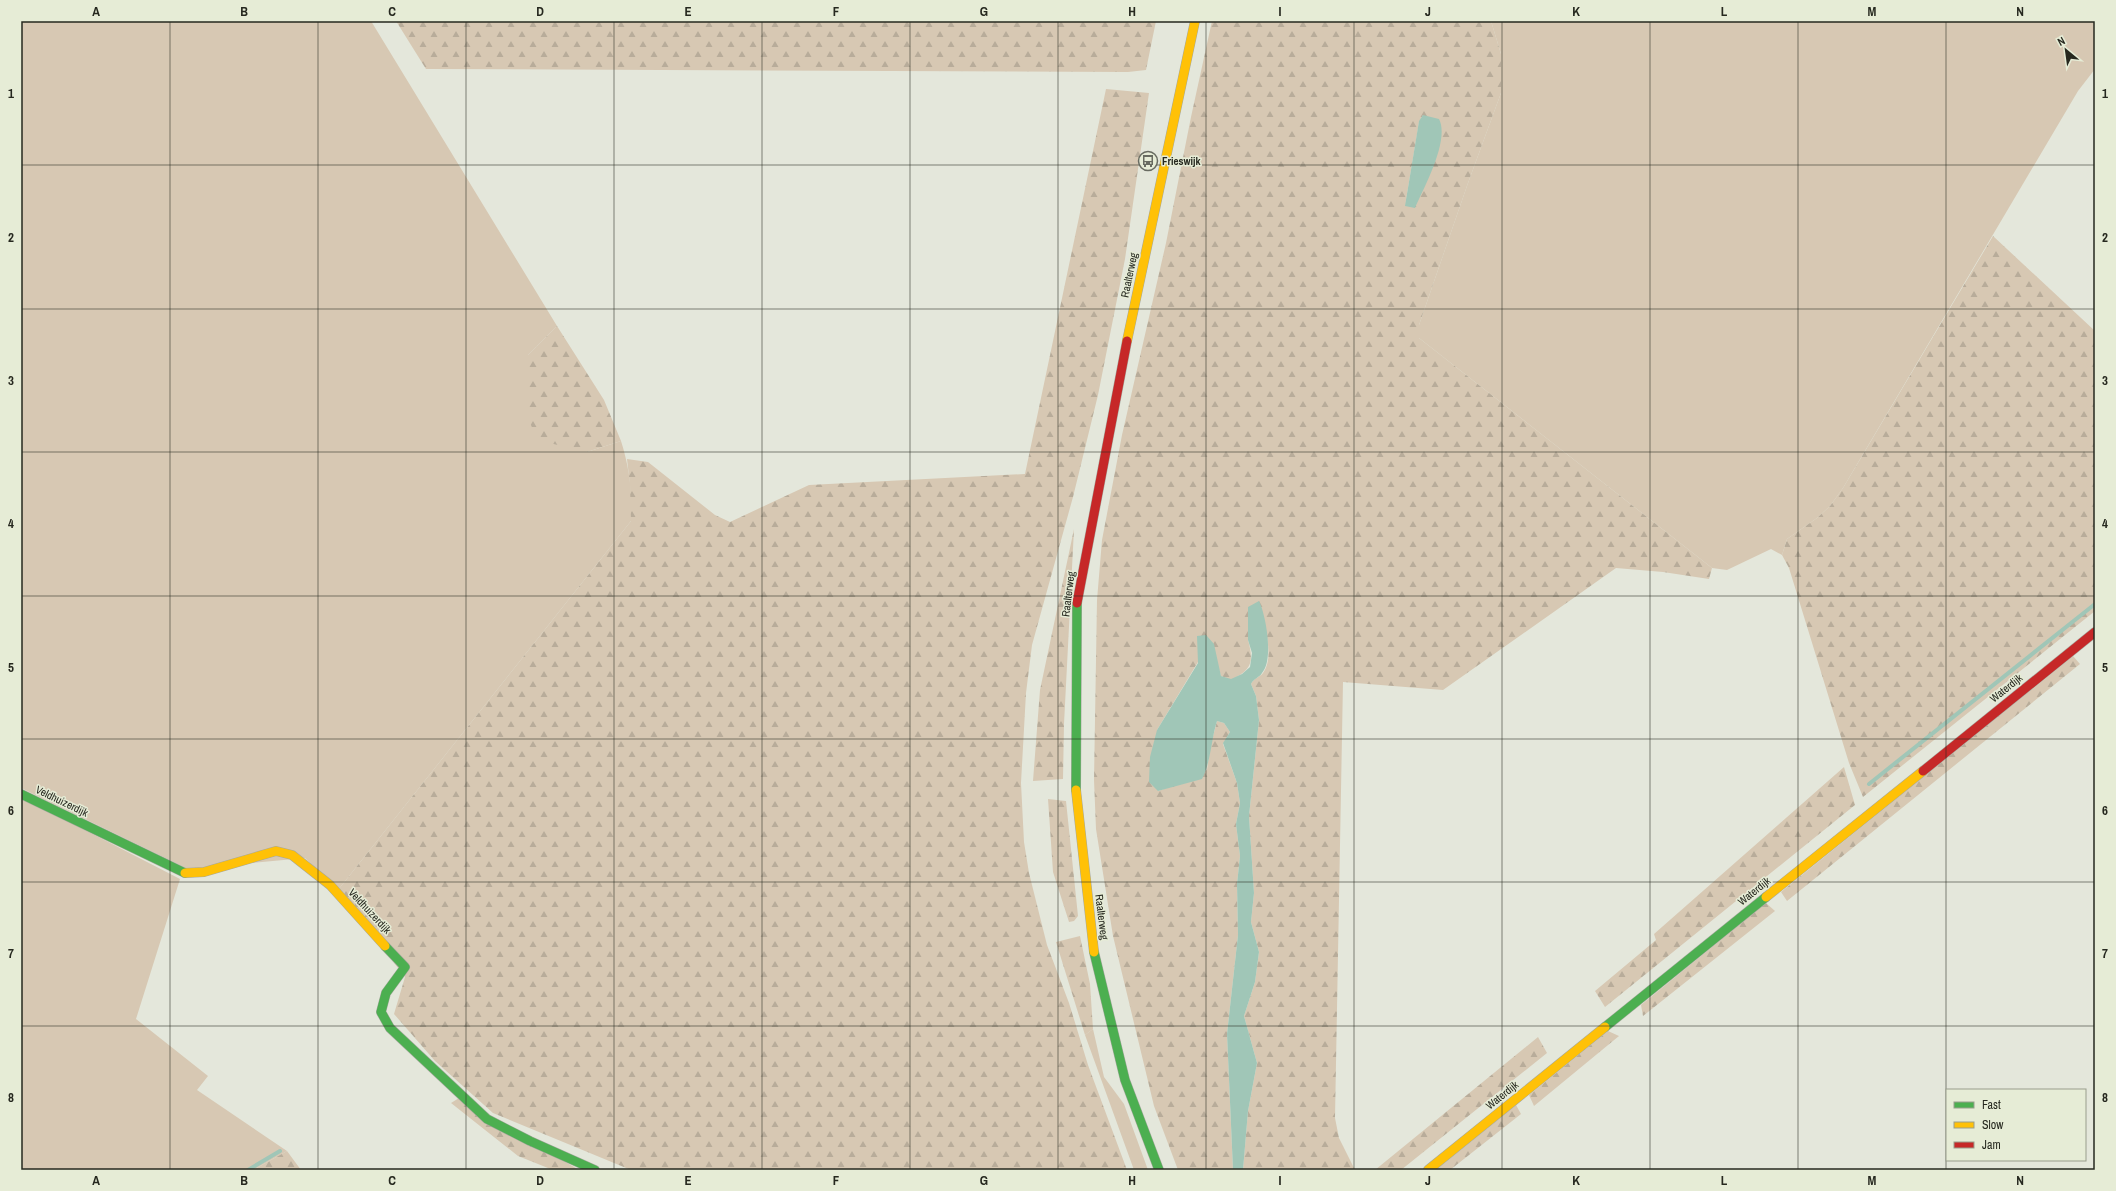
<svg xmlns="http://www.w3.org/2000/svg" width="2116" height="1191" font-family="'Archivo Narrow',sans-serif">
<style>
.grass{fill:#d7c8b3}
.forest{fill:url(#forest-firs);fill-rule:evenodd}
.water{fill:#a0c6b7}
.lines{fill:none;stroke-linecap:round;stroke-linejoin:round}
.stream{stroke:#a0c6b7;stroke-width:4}
.fast-casing{stroke:#a5a89e;stroke-width:10}
.slow-casing{stroke:#a5a89e;stroke-width:10}
.jam-casing{stroke:#a5a89e;stroke-width:10}
.fast{stroke:#4caf50;stroke-width:9}
.slow{stroke:#ffc107;stroke-width:9}
.jam{stroke:#c62828;stroke-width:9}
.grid{fill:none;stroke:#26281f;stroke-width:1;stroke-opacity:0.55}
.labels{text-anchor:middle;dominant-baseline:central;stroke-width:3;stroke-linejoin:round;paint-order:stroke}
.poi-label{font-size:11px;font-weight:bold;fill:#26281f;stroke:#e6ecd6;text-anchor:start}
.street-label{font-size:11px;fill:#26281f;stroke:#e6ecd6}
.neatline{fill:none;stroke:#26281f;stroke-width:1.5}
.grid-label{font-size:13px;text-anchor:middle;font-weight:bold;fill:#26281f}
</style>
<defs>
<pattern id="forest-firs" width="22" height="20" patternUnits="userSpaceOnUse"><rect width="22" height="20" fill="#d7c8b3"/><path d="M5 1l3.5 6h-7zM16 11l3.5 6h-7z" fill="#b8ac9a"/></pattern>
</defs>
<rect width="100%" height="100%" fill="#e4e7db"/>
<path class="grass" d="M21,21H371L557,326L528,355L587,452L621,441C629,466 633,494 631,521L338,890L305,858L188,869L21,788Z
M1491,21H2095V69L2078,91L1843,488L1830,506L1817,518L1787,539L1782,555L1771,549L1727,570L1712,568L1419,338V325L1468,183L1501,93V54Z
M21,797L180,879L136,1019L208,1076L197,1090L287,1151L253,1170H21Z
M1093,1029L1104,1077L1124,1104L1148,1170H1134L1085,1035Z"/>
<path class="forest" d="M396,21H1156L1146,70L1128,72L426,69Z
M1212,21H1491L1501,54V93L1468,183L1419,325V338L1712,568L1709,579L1663,572L1616,568L1443,690L1343,682L1335,1118L1339,1138L1355,1170H1243L1248,1111L1257,1063L1244,1016L1255,982L1259,952L1251,922L1254,893L1249,816L1259,720L1256,696L1251,684C1254,678 1260,677 1263,673C1272,661 1268,641 1265,628L1248,640C1254,662 1252,670 1231,680L1221,676L1217,663L1198,662L1157,730L1158,791L1178,784L1207,770L1210,748L1217,721L1224,723L1230,732L1223,744L1237,783L1240,803L1236,824L1240,856L1237,884L1238,935L1227,1034L1233,1170H1178L1154,1106L1113,936L1096,829L1094,780L1097,600L1102,540L1122,435L1166,243L1191,117ZM1423,115L1405,206L1419,122Z
M1106,89L1149,93L1125,259L1098,395L1073,497L1032,645L1026,693L1021,783L1024,842L1029,873L1047,945L1069,1003L1088,1065L1127,1170H631L493,1113L435,1061L394,1014L405,977L338,890L631,521L630,485L627,459L648,462L715,515L730,522L809,485L1025,474Z
M1993,236L2095,331V611L1863,797L1849,763L1789,568L1782,555L1787,539L1817,518L1830,506L1843,488Z
M557,326L604,400L621,441L587,452L537,440L529,420L528,355Z
M1074,529L1064,724L1063,779L1033,781L1040,690Z
M2073,656L2080,664L1787,901L1781,892Z
M1844,767L1855,805L1605,1007L1595,991L1656,940L1654,934Z
M1048,799L1066,801L1078,916L1074,921L1069,922L1053,872Z
M1766,903L1775,911L1643,1016L1641,1005Z
M1080,936L1090,984L1093,1029L1085,1035L1056,942Z
M1608,1031L1619,1036L1534,1106L1529,1095Z
M1538,1037L1547,1053L1401,1170H1375Z
M459,1098L579,1170H553L518,1156L451,1103Z
M1516,1105L1521,1114L1450,1170H1436Z
M287,1151L301,1170H253Z"/>
<path class="water" d="M1423,115L1439,119C1450,140 1424,187 1415,208L1405,206L1419,121Z
M1259,601C1266,615 1274,660 1262,673C1259,678 1254,678 1251,684L1256,696L1259,720L1249,816L1254,893L1251,922L1259,952L1255,982L1244,1016L1257,1063L1248,1111L1243,1170H1233L1227,1034L1238,935L1237,884L1240,856L1236,824L1240,803L1237,783L1223,743L1230,732L1224,723L1217,721C1211,740 1211,762 1202,779L1158,791L1149,782L1150,757L1157,730L1198,663L1197,636L1206,635L1214,644L1221,676L1231,679L1242,674L1250,667L1252,653L1248,640V607Z"/>
<g class="lines">
<path class="stream" d="M1869,784L2095,604
M248,1170L280,1151"/>
<g class="fast-casing">
<path id="fast" d="M1076,790L1077,603
M21,794L185,873
M385,946L405,967L386,993L381,1012L390,1028L487,1119L530,1141L595,1170
M1094,952L1125,1080L1159,1170
M1605,1027L1766,897"/>
</g>
<g class="slow-casing">
<path id="slow" d="M1127,341L1195,21
M1076,790L1094,952
M185,873L204,872L276,851L292,855L330,885L385,946
M1766,897L1923,771
M1428,1170L1605,1027"/>
</g>
<g class="jam-casing">
<path id="jam" d="M1077,603L1127,341
M1923,771L2095,632"/>
</g>
<use href="#fast" class="fast"/>
<use href="#slow" class="slow"/>
<use href="#jam" class="jam"/>
</g>
<path class="grid" d="M170,21V1170M318,21V1170M466,21V1170M614,21V1170M762,21V1170M910,21V1170M1058,21V1170M1206,21V1170M1354,21V1170M1502,21V1170M1650,21V1170M1798,21V1170M1946,21V1170M21,165H2095M21,309H2095M21,452H2095M21,596H2095M21,739H2095M21,882H2095M21,1026H2095"/>
<defs>
<g id="bus-ring" transform="scale(1)"><circle r="9.5" fill="#e6ecd6" stroke="#686b61" stroke-width="1.5"/><path d="M-5-6H5V4H4V6H2V4H-2V6H-4V4H-5ZM-3.5-4V0h7V-4ZM-3.5 1.2v1.5H-2V1.2ZM2 1.2v1.5H3.5V1.2Z" fill="#686b61"/></g>
</defs>
<g fill-rule="evenodd">
<use href="#bus-ring" x="1148" y="161"/>
</g>
<g class="labels">
<g class="poi-label">
<text x="1162" y="161">Frieswijk</text>
</g>
<g class="street-label">
<text transform="translate(1129 275) rotate(-78)">Raalterweg</text>
<text transform="translate(1068 594) rotate(-83)">Raalterweg</text>
<text transform="translate(2006 688) rotate(-39)">Waterdijk</text>
<text transform="translate(62 801) rotate(26)">Veldhuizerdijk</text>
<text transform="translate(1754 891) rotate(-39)">Waterdijk</text>
<text transform="translate(370 911) rotate(47)">Veldhuizerdijk</text>
<text transform="translate(1102 917) rotate(83)">Raalterweg</text>
<text transform="translate(1502 1095) rotate(-39)">Waterdijk</text>
</g>
</g>
<rect width="2116" height="1191" fill="none" stroke="#e6ecd6" stroke-width="44"/>
<rect x="1946" y="1089" width="140" height="72" fill="#e6ecd6" stroke="#999e8d"/>
<rect x="1954" y="1102" width="20" height="6" fill="#4caf50" stroke="#999e8d"/>
<text x="1982" y="1109" font-size="12" fill="#26281f">Fast</text>
<rect x="1954" y="1122" width="20" height="6" fill="#ffc107" stroke="#999e8d"/>
<text x="1982" y="1129" font-size="12" fill="#26281f">Slow</text>
<rect x="1954" y="1142" width="20" height="6" fill="#c62828" stroke="#999e8d"/>
<text x="1982" y="1149" font-size="12" fill="#26281f">Jam</text>
<g transform="translate(2066 50) rotate(331)" stroke="#e6ecd6" stroke-width="3" paint-order="stroke">
<path d="M0-3L7 15L0 10L-7 15Z" fill="#26281f"/>
<text y="-6" font-size="11" font-weight="bold" text-anchor="middle" fill="#26281f">N</text>
</g>
<rect x="22" y="22" width="2072" height="1147" class="neatline"/>
<g class="grid-label">
<text x="96" y="16">A</text>
<text x="244" y="16">B</text>
<text x="392" y="16">C</text>
<text x="540" y="16">D</text>
<text x="688" y="16">E</text>
<text x="836" y="16">F</text>
<text x="984" y="16">G</text>
<text x="1132" y="16">H</text>
<text x="1280" y="16">I</text>
<text x="1428" y="16">J</text>
<text x="1576" y="16">K</text>
<text x="1724" y="16">L</text>
<text x="1872" y="16">M</text>
<text x="2020" y="16">N</text>
<text x="11" y="98">1</text>
<text x="2105" y="98">1</text>
<text x="11" y="242">2</text>
<text x="2105" y="242">2</text>
<text x="11" y="385">3</text>
<text x="2105" y="385">3</text>
<text x="11" y="528">4</text>
<text x="2105" y="528">4</text>
<text x="11" y="672">5</text>
<text x="2105" y="672">5</text>
<text x="11" y="815">6</text>
<text x="2105" y="815">6</text>
<text x="11" y="958">7</text>
<text x="2105" y="958">7</text>
<text x="11" y="1102">8</text>
<text x="2105" y="1102">8</text>
<text x="96" y="1185">A</text>
<text x="244" y="1185">B</text>
<text x="392" y="1185">C</text>
<text x="540" y="1185">D</text>
<text x="688" y="1185">E</text>
<text x="836" y="1185">F</text>
<text x="984" y="1185">G</text>
<text x="1132" y="1185">H</text>
<text x="1280" y="1185">I</text>
<text x="1428" y="1185">J</text>
<text x="1576" y="1185">K</text>
<text x="1724" y="1185">L</text>
<text x="1872" y="1185">M</text>
<text x="2020" y="1185">N</text>
</g>
</svg>
